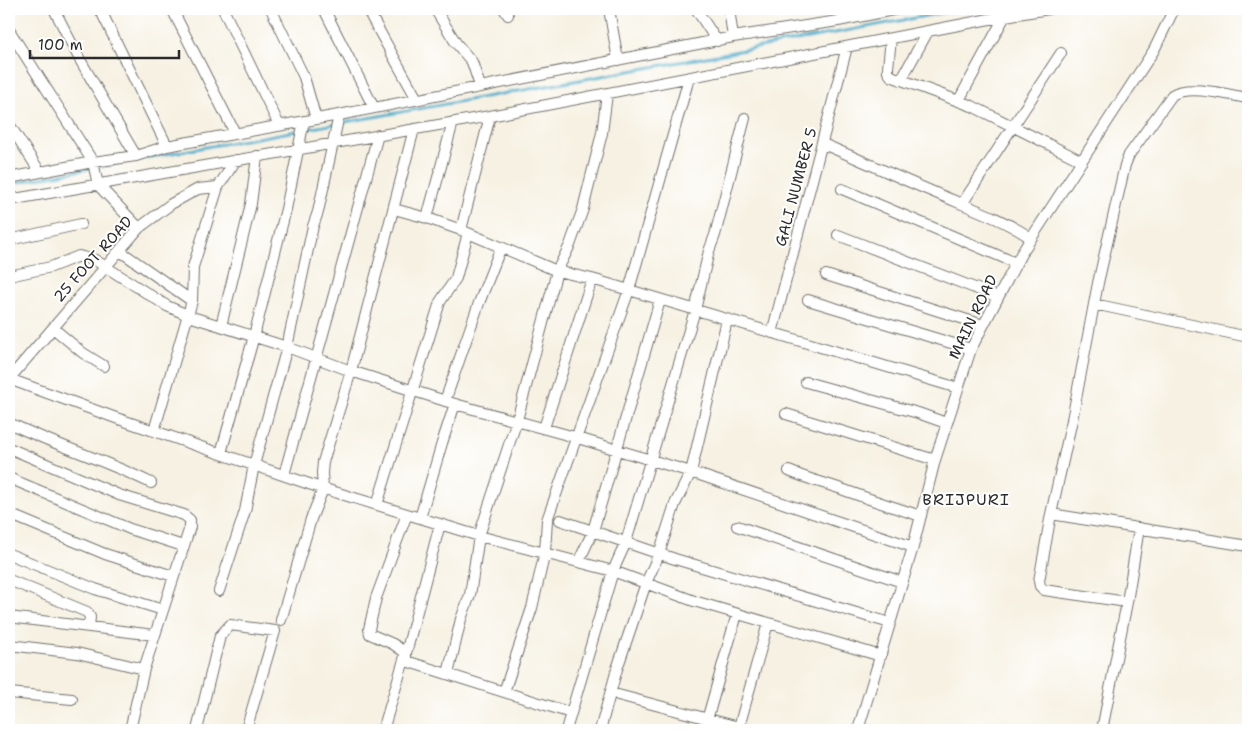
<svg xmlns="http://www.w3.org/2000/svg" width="1257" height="739" font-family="'Shantell Sans',sans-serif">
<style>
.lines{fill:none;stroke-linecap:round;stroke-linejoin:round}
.stream{stroke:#4dadcc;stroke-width:3}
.minor-casing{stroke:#72706b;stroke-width:12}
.minor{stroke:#fff;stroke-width:10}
.labels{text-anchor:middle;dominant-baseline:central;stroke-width:4;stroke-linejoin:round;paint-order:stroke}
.street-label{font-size:15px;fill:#2b2b2b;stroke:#fff}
.neighbourhood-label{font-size:16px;letter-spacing:1px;fill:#2b2b2b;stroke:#fff}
</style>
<rect width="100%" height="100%" fill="#fff"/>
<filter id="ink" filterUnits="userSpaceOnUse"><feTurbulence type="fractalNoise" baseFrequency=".02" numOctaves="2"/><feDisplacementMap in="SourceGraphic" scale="10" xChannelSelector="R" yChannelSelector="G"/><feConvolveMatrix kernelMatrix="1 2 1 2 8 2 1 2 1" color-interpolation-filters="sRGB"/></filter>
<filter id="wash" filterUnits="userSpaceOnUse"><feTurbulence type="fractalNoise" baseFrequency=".0096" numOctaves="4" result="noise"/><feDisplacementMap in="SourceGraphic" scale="20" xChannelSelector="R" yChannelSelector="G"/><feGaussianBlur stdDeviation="1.12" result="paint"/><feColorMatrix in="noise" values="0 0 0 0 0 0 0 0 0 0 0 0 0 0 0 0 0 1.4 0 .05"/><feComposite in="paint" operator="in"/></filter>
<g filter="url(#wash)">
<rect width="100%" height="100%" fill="#f6f1e2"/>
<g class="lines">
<path class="stream" d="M145,158L669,64L963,9
M9,184L124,162"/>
</g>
</g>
<g filter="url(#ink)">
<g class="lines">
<g class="minor-casing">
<path id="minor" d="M54,9L79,58L136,156
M100,9L167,146
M172,9L235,133
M223,9L279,125
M271,9L304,77L316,119
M324,9L374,108
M367,9L417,99
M435,9L456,43L472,62L480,86
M504,9L508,15
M609,9L618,60
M696,9L717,41
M729,9L733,37
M9,30L93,162L98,185L139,228
M891,38L888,68V72L891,76L972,106L1082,161
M901,80L928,31
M959,100L1005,16
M9,124L40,172
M823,144C859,159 895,176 931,191C965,206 1000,217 1031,238
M9,178L93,162L136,156L167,146L339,115L733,37L838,21L898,9
M842,189L1016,263
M9,200L490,116L1005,16L1049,9
M962,204L1061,53
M394,209L427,218L461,230L557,271L592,279L958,388
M427,218L453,122
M461,230L490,116
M838,235L998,297
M9,240L81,224
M120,251L192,301
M826,275L983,325
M9,276L51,267L79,256L95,260L167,306L192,317L287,347L351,371L455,404L571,436L691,472L913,547
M808,300L971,349
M1094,304L1248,337
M221,326L251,204L257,156
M53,328L83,353L104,366
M772,333L847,47
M9,379L116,418L315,486L479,536L613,571L694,601L881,656
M9,379L139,228L171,204L198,189L218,187
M806,382L918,413L946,423
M445,401L479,303L501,247
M786,414L935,460
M9,423C55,445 105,460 151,483
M544,428L592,279
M154,431L192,301L193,267L218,187L236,160
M9,448L119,495L184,515L190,520V527L144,669L130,730
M221,453L254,336L286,209L304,121
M789,471C807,479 825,483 844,490C869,499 895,508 921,516
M284,475L378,135
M9,478L130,529L183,546
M377,505L440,302L456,278L468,233
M9,514L105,554L173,576
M407,514L376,598L369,629L370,634L393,644L406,653V661L571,713
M1051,514L1248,546
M420,518L442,443L455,404
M560,520L675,559L890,623
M737,526L902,582
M9,554L95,589L163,610
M579,561L593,531L660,300
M9,580L87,612L90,617L89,627
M219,591L245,511L254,465L287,347L313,226L318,212L339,115
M1127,602L1044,590L1040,586L1039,581L1051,514L1072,420L1098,283L1125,165L1129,155L1172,95C1188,84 1229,95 1248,98
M9,617L154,635
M281,620L311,519L323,489L322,473L323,462L351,371L414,129
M9,645L77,653L144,669
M448,674L461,619L470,595L479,536L517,420L557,271L570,245L583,209L602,133L607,94
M504,692L532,608L545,552L547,520L629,290L689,78
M9,693L72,699
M618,695L750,730
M707,720L737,614
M739,727L768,623
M197,730L220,636L230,625L275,631L246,730
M383,730L406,653L440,524
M566,730L613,571L626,542L695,310L709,251L715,235L745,118
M600,730L617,669L646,583L659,554L675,504L691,472L727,320
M858,730L913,547L935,460L971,349L1021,254L1154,50L1174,9
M1102,730L1127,602L1139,528"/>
</g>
<use href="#minor" class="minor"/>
</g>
</g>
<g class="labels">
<g class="street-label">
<text transform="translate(796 187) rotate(-75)">GALI NUMBER 5</text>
<text transform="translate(93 259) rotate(-48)">25 FOOT ROAD</text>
<text transform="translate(973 317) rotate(-64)">MAIN ROAD</text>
</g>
<g class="neighbourhood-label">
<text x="966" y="499">BRIJPURI</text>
</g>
</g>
<rect width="1257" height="739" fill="none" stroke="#fff" stroke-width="30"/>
<path d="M30 50v8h149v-8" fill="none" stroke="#2b2b2b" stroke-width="2.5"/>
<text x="38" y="50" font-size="15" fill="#2b2b2b" stroke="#ffffff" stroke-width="4" paint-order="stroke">100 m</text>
</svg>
